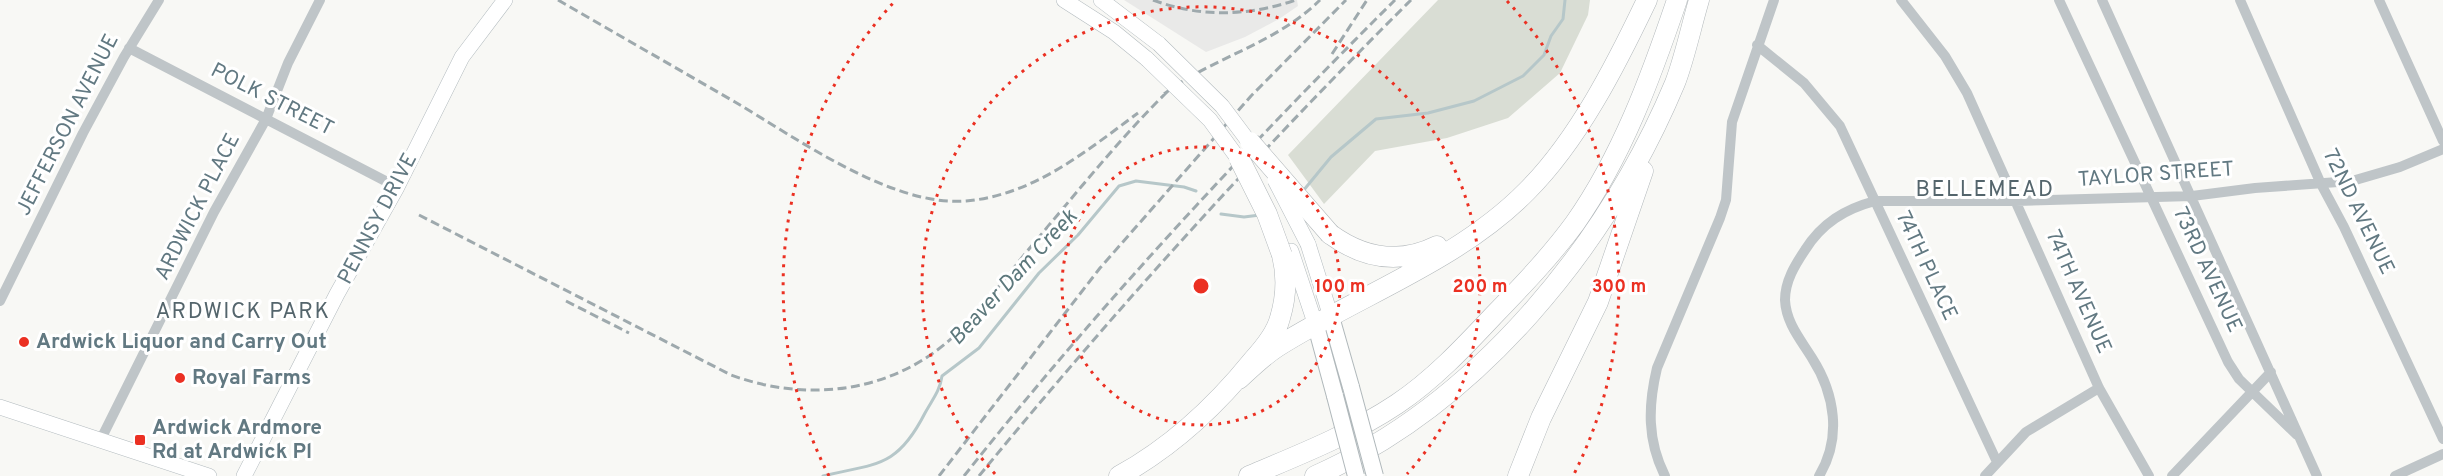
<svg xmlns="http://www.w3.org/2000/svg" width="2443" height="476" font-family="Overpass,sans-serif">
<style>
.built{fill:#e9e9e8}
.green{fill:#d9ddd4}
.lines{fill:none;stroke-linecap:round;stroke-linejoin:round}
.stream{stroke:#b6c7c9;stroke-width:3}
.secondary-casing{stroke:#b3bbbf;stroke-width:16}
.primary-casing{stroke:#b0b8bb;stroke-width:18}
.motorway-casing{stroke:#b2b8bb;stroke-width:21}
.minor{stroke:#bfc5c8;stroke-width:10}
.secondary{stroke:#fff;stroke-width:15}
.primary{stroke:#fff;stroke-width:16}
.motorway{stroke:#fff;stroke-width:20}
.rail{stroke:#9ea9ad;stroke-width:3;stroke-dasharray:9 4.5;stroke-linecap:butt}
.secondary-bridge-casing{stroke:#b3bbbf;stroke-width:16;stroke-linecap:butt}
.primary-bridge-casing{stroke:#b0b8bb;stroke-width:18;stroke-linecap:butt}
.motorway-bridge-casing{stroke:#b2b8bb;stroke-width:21;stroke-linecap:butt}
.secondary-bridge{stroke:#fff;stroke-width:15}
.primary-bridge{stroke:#fff;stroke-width:16}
.motorway-bridge{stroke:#fff;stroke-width:20}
.ring{fill:none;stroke:#eb3022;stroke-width:3;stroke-dasharray:3 6}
.poi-dot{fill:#eb3022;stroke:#fff;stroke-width:2}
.labels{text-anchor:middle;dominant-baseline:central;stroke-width:6;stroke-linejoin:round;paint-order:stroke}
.street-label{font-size:21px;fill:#627982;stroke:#fff}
.poi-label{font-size:21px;font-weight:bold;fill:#627982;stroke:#fff;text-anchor:start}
.neighbourhood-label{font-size:22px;letter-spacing:1.5px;fill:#54656c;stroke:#fff}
.water-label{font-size:22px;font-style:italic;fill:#5d787c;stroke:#fff}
.centre{fill:#eb3022;stroke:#fff;stroke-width:3}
.ring-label{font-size:18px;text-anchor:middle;font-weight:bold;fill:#eb3022;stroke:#fff;stroke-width:6;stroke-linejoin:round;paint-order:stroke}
</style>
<rect width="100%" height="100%" fill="#f8f8f5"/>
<path class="built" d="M1124,0H1297L1298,6L1279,19L1245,37L1206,52Z"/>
<path class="green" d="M1438,0H1590L1588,15L1560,73L1508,118L1447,138L1375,151L1324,204L1288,155Z"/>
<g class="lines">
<path class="stream" d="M1303,191L1331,157L1376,119L1428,113L1474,101L1523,76L1544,55L1551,36L1563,19L1565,0
M1221,214L1244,217L1260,215
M823,476C877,463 897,468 925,413C932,400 940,391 942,376L979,348L1039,273L1078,235L1119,186L1136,181L1184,187L1196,191"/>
<g class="secondary-casing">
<path id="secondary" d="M1064,0L1114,32L1147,59
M1101,0L1159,44
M1308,244L1331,317
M1291,251L1316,326
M0,407L209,476
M244,476L337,294L397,187L462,57L505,0"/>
</g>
<g class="primary-casing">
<path id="primary" d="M1331,317L1351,387
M1316,326L1335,396"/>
</g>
<g class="motorway-casing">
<path id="motorway" d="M1330,234C1363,258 1399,265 1437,246
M1239,379C1251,368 1263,356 1277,347C1359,295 1458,261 1527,191C1578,140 1616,65 1647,0
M1119,476C1172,447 1215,407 1253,360C1264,348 1276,334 1280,318C1286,298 1287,275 1282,255
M1249,476C1299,455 1352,434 1397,404C1433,380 1464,347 1494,315C1522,286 1551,256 1575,223C1622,156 1651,77 1677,0
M1315,476C1478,404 1607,245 1675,83C1685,57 1691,27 1699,0
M1518,476L1541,418L1598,302L1643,171"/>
</g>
<path class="minor" d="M1901,0L1945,56L1967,93L2099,388L2149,476
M2059,0L2228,362L2239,379L2297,435
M2102,0L2317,476
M2240,0L2321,184L2344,227L2443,439
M2379,0L2443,141
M1757,45L1804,83L1840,126L1997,462
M129,48L397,187
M0,301L83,133L124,57L159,0
M100,441L214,212L266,119L288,63L320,0
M1665,476C1647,440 1648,406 1657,368L1720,218L1726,200L1732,122L1774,0
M1819,476C1842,438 1835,394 1812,358C1801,340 1786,323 1785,300C1785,281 1795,265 1805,250C1822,223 1845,209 1875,201H2016L2192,196L2255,188L2352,181L2400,167L2443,149
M1985,476L2026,432L2099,388
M2172,476L2271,372
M2395,476L2443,454"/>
<use href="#secondary" class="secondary"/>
<use href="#primary" class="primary"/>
<use href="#motorway" class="motorway"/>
<path class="rail" d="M558,0C617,34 676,68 735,102C798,139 892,207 966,201C1034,195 1085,152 1138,113
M1153,0C1201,18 1248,16 1296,0
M1332,54L1367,0
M1164,94C1215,56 1274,45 1320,0
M419,215L731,375C807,403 892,393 953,337C983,309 1008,274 1034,243C1078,191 1121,137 1170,89
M566,301L629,333
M939,476L1100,268L1251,96L1346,0
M964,476C1097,308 1243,151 1395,0
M979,476C1115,310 1259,151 1411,0"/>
<g class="secondary-bridge-casing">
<path id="secondary-bridge" d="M1159,44L1222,106L1255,150
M1147,59L1210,120L1245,168
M1275,180L1308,244"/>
</g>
<g class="primary-bridge-casing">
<path id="primary-bridge" d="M1351,387L1375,476
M1335,396L1356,476"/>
</g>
<g class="motorway-bridge-casing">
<path id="motorway-bridge" d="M1250,142L1330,234
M1239,158L1267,214L1282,255"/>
</g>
<use href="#secondary-bridge" class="secondary-bridge"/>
<use href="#primary-bridge" class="primary-bridge"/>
<use href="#motorway-bridge" class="motorway-bridge"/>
</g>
<g class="ring">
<circle cx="1201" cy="286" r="139"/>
<path d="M995 474A279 279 0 1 1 1407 474"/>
<path d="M829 476A418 418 0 0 1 895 1M1507 1A418 418 0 0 1 1573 476"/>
</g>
<g class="poi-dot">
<circle cx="24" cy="342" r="6"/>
<circle cx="180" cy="378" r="6"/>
<rect x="134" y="434" width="12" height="12" rx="3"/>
</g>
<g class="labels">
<g class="street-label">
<text transform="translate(272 100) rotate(27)">POLK STREET</text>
<text transform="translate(68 125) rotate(-63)">JEFFERSON AVENUE</text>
<text transform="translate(2156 175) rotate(-4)">TAYLOR STREET</text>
<text transform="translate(198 207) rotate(-63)">ARDWICK PLACE</text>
<text transform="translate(2358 212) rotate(64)">72ND AVENUE</text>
<text transform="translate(378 219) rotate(-62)">PENNSY DRIVE</text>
<text transform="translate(1926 266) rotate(65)">74TH PLACE</text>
<text transform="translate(2207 270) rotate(65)">73RD AVENUE</text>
<text transform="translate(2078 292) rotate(66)">74TH AVENUE</text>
</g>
<g class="poi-label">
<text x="36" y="342">Ardwick Liquor and Carry Out</text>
<text x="192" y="378">Royal Farms</text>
<text x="152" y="428">Ardwick Ardmore<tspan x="152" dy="24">Rd at Ardwick Pl</tspan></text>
</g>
<g class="neighbourhood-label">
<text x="1985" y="190">BELLEMEAD</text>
<text x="243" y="312">ARDWICK PARK</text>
</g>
<g class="water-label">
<text transform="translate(1014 278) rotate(-47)">Beaver Dam Creek</text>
</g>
</g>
<circle cx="1201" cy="286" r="9" class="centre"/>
<g class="ring-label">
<text x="1340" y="292">100 m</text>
<text x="1480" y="292">200 m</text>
<text x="1619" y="292">300 m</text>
</g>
</svg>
